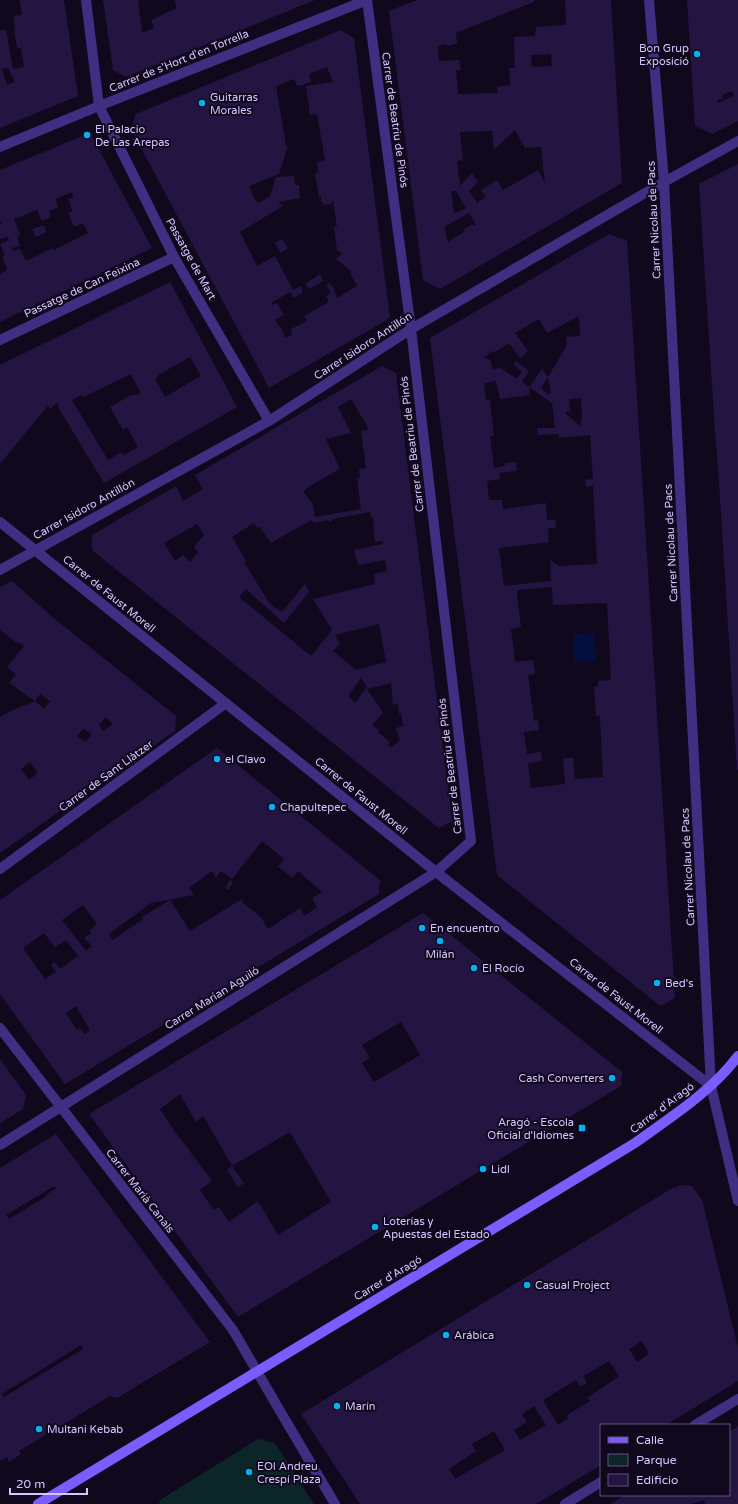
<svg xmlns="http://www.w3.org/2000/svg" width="738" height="1504" font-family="'Varela Round',sans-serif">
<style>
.green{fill:#0c2528}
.water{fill:#040f3d}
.building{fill:#241441;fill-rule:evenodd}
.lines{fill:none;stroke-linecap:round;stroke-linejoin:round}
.minor{stroke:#3f2f82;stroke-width:10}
.tertiary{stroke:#3f2f82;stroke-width:10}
.secondary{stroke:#7b5dff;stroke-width:10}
.poi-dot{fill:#00b4f1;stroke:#10091e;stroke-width:1.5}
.labels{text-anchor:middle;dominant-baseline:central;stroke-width:4;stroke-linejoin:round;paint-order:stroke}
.poi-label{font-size:11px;fill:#d6c6ff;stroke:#10091e;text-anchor:start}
.street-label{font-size:11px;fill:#d6c6ff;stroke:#10091e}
</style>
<rect width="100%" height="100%" fill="#10091e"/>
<path class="green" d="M258,1439L275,1443L314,1504H159L160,1500Z"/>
<path class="water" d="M594,633L596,661L574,662L573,634Z"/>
<path class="building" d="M20,0H64L78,96L0,128V30H6L13,69L24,67L21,48H17L14,29L15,28L14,16L22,15ZM8,68L15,82L7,85L2,69Z
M103,0H141L138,1L142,33L154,28L151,20L177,8L174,0H315L126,77L113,70Z
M417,0H534V2L456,33L457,44L447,46L446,44L438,46L439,61L459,60L461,70H456L458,94L498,93L497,87L510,85L509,68H515L514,37L535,36L536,27L566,25L565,0H611L622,183L440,289L423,280L389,11ZM551,54L552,66L532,67L531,55ZM515,130L525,148L541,147L545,183L538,170L503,190L497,180L481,190L486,197L478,202V204L469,191L478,182L472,173L460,186L457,161L463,160L460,132L492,131L494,150ZM451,191H456L466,208L454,214ZM469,213L476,225L474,226L473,224L463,230L464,232L448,242L444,227Z
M687,0H738V121L712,134L695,126ZM732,91L734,96L718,103V99H723L722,95Z
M341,30L354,38L390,318L269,388L131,129L136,114ZM327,67L333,82L306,86L310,115L317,114L325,160L317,162L318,173H315L319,197L321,196V202H323V205L331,204V202L333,201L337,226H334L337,250L342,254L336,259L352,272L350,273L357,286L337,298L334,291L335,290L330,283L326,285L331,293L326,296L329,302L304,316L307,321L291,329L292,335L285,338L282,330L275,320L284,315L277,303L272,305L271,303L290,292L294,298L303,292L301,286L293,290L275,256L257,266L240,232L283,206L278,202L300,198L299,185H295L294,176L276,177L270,196L259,203L254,198L249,186L279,174L288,146H286L276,86L294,79L297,86L302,85L311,82L309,74Z
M90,133L152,248L0,322V274L7,270L2,256H5L0,244L9,240L8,237L0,239V225L2,224L0,220V170ZM72,192L73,198L68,199L73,211L68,213L74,227L83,223L88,233L54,250L53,248L26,261L20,249L13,251L12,248L20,246L17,237L20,234L14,219L37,210L42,221L51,217L49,211L58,207L55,199Z
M738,164V769L737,770L719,482L715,431L699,184Z
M44,225L46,232L36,237L32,229Z
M609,234L627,241L675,998L660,1006L497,875L430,338ZM579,316L580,336L566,337L567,345L548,377L551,393L548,394L541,388L548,377L542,369L529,387L522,382L529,371L516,361L514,365L522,372L517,379L501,368L492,369L491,361L484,357L493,351L495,352L509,343L520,358L528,351L515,333L539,319L547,333ZM496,381L500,399L530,395L529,387L552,403L555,428H537L538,435L559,434V438L590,435L593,479L585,480L586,487L593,486L597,564L559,566L550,560L551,581L504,586L499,548L549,542L548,528H556L555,520H547L546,503L503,509L502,500H489L487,481L500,479L499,473L517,471L516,462L505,463V466L494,468L490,436H494L490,399L486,400L484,383ZM581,398L582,417L580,426L566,414V412L570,411L569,399ZM552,587L553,605L607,603L611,680L598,681V687L594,686L596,716L600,715V720L603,777L575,779L573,758H563L565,784L531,788L528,763L542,761L541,752L527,754L524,732L539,730L538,720L534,721L528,675L535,674L533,660L515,662L511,629L521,627L517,597V590Z
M282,239L288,248L281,253L275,243Z
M320,274L323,281L309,289L305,284Z
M170,282L237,407L104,483L58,407L59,406L57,402L50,409L48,406L45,409L0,464V365ZM190,357L201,376L165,397L155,379L159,376L158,375ZM131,374L141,394L131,395L110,407L123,430L127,427L138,447L124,455L122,452L108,460L72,400L82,395L83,397Z
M382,366L396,373L452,821L439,828L92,550V535L176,486L183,501L203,489L195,475ZM351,399L369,429L361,431L366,468L359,469L360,478L357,479L361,509L315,517L313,504L303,491L315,483L340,469L326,439L351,433L338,407ZM370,512L371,517H373L375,542L383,541V544L354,550L358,565L385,560L387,571L374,574L375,584L313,599L332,630L311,656L239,597L246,589L284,623L309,592L305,584L282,612L270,604L244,562L246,561L232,537L254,523L257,528L260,527L271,543L311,520L314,523L328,520L330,522L332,521V519ZM197,524L204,535L194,547L198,552L190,562L183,555L175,561L164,543ZM379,624L386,662L356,670L333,651L340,643L335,635ZM361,678L367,687L355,703L348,696ZM391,683L393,705L398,704L399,714L401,713L403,726L396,728L400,740L391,748L388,745L390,742L378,732L379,730L372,725L383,713L367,689Z
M12,581L50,615L176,716L175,731L0,853V717L11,711L35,701L44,709L50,701L40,694L35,701L9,683L16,674L7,667L24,646L18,642L17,643L0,630V587ZM106,717L113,724L103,731L99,725ZM83,729L92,734L86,742L77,736ZM30,762L38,773L29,780L21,769Z
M217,748L381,881L379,884V894L65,1084L0,994V900ZM262,841L284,859L278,867L293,878L298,871L322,892L312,898L317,907L304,916L300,908L268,929L261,917L243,903L242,899L190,931L170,900L142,917L143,919L113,940L109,934L151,903L194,895L189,888L212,871L216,878L221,871L232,879ZM83,905L97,924L90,930L91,933L84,938L92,946L86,951L62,920ZM44,933L55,947L66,940L78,956L60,969L55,962L51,965L56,972L45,979L23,948ZM76,1006L90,1030L85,1034L80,1028L77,1030L66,1013Z
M230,880L233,882L228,890L225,888Z
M423,913L622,1072L621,1086L238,1317L89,1114ZM401,1022L420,1055L374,1082L362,1063L370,1058L362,1045ZM180,1094L196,1122L203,1116L205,1119L232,1166L227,1170L238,1187L244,1183L232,1166L290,1132L331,1202L278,1235L258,1201L229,1222L219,1207L214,1210L200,1190L212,1181L180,1138H179L160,1109Z
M0,1059L26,1095L23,1109L0,1123Z
M56,1134L210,1342L117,1398L110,1396L19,1451L21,1454L9,1462L7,1457L0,1461V1168ZM54,1186L56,1188L46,1195L47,1196L9,1219L6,1215ZM81,1345L83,1349L4,1397L2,1394Z
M682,1185L692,1186L702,1200L738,1348V1381L666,1425H601V1465L536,1504H360L301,1414L674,1187L676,1188L678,1186ZM642,1341L649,1354L637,1362L629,1349ZM609,1361L619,1376L587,1398L590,1401L567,1415L568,1418L558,1425L543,1400L576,1380L580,1387L587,1383L583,1376ZM534,1406L546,1425L520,1440L514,1430L527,1422L522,1414ZM494,1431L505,1450L455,1479L449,1469L476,1451L472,1444Z
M738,1426V1504H705L704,1500L691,1504H610L625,1495H729V1432Z"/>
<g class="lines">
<path class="minor" d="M86,0L99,106L174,257L269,421
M0,147L99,106L367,0L411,329L471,841L436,872L0,1145
M0,340L174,257
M0,570L269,421L411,329L664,182L738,141
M0,869L226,703
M0,1028L233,1330L280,1411L335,1504
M695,1425L738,1399
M565,1504L601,1482"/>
<path class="tertiary" d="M649,0L664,182L711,1086L738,1201
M0,522L436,872L711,1086"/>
<path class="secondary" d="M38,1504L635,1143C671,1117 711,1092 738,1056"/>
</g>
<g class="poi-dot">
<circle cx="697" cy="54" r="4"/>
<circle cx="202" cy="103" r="4"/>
<circle cx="87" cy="135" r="4"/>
<circle cx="217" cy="759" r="4"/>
<circle cx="272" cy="807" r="4"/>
<circle cx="422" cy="928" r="4"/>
<circle cx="440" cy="941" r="4"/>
<circle cx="474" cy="968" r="4"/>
<circle cx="657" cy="983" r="4"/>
<circle cx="612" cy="1078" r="4"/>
<rect x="578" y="1124" width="8" height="8" rx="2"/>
<circle cx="483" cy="1169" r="4"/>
<circle cx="375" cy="1227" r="4"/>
<circle cx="527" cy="1285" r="4"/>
<circle cx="446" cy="1335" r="4"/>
<circle cx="337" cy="1406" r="4"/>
<circle cx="39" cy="1429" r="4"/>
<circle cx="249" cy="1472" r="4"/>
</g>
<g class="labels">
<g class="poi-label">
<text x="689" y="48" text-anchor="end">Bon Grup<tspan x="689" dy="13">Exposició</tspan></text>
<text x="210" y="97">Guitarras<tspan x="210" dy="13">Morales</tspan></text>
<text x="95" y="129">El Palacio<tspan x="95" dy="13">De Las Arepas</tspan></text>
<text x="225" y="759">el Clavo</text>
<text x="280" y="807">Chapultepec</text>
<text x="430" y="928">En encuentro</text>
<text x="440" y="954" text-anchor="middle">Milán</text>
<text x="482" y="968">El Rocío</text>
<text x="665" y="983">Bed's</text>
<text x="604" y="1078" text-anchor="end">Cash Converters</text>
<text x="574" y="1122" text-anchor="end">Aragó - Escola<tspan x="574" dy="13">Oficial d'Idiomes</tspan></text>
<text x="491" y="1169">Lidl</text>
<text x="383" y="1221">Loterías y<tspan x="383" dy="13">Apuestas del Estado</tspan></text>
<text x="535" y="1285">Casual Project</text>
<text x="454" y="1335">Arábica</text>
<text x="345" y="1406">Marín</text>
<text x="47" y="1429">Multani Kebab</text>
<text x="257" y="1466">EOI Andreu<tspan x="257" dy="13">Crespí Plaza</tspan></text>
</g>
<g class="street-label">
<text transform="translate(179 61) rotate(-22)">Carrer de s'Hort d'en Torrella</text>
<text transform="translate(395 120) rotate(82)">Carrer de Beatriu de Pinós</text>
<text transform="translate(654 220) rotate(-93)">Carrer Nicolau de Pacs</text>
<text transform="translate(191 259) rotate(61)">Passatge de Mart</text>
<text transform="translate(82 288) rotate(-25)">Passatge de Can Feixina</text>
<text transform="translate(363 346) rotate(-33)">Carrer Isidoro Antillón</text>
<text transform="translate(412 444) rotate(-97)">Carrer de Beatriu de Pinós</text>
<text transform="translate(84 509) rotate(-29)">Carrer Isidoro Antillón</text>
<text transform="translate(671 543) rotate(-93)">Carrer Nicolau de Pacs</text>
<text transform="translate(109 594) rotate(39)">Carrer de Faust Morell</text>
<text transform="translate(450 766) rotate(-97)">Carrer de Beatriu de Pinós</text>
<text transform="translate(106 776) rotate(-36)">Carrer de Sant Llàtzer</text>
<text transform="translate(361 796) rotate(39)">Carrer de Faust Morell</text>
<text transform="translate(688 867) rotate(-93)">Carrer Nicolau de Pacs</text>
<text transform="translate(616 996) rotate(38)">Carrer de Faust Morell</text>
<text transform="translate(212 998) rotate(-32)">Carrer Marian Aguiló</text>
<text transform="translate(662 1108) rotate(-37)">Carrer d'Aragó</text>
<text transform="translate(140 1191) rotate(52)">Carrer Marià Canals</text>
<text transform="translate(388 1278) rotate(-31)">Carrer d'Aragó</text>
</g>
</g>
<rect x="600" y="1424" width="130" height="72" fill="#10091e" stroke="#5f5578"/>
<rect x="608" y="1437" width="20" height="6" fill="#7b5dff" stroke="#5f5578"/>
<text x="636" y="1444" font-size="12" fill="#d6c6ff">Calle</text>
<rect x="608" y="1454" width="20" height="12" fill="#0c2528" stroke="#5f5578"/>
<text x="636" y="1464" font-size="12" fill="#d6c6ff">Parque</text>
<rect x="608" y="1474" width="20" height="12" fill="#241441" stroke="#5f5578"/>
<text x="636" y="1484" font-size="12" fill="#d6c6ff">Edificio</text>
<path d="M10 1488v6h77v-6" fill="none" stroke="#d6c6ff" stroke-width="2"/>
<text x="16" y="1488" font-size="12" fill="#d6c6ff" stroke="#10091e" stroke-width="3" paint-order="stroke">20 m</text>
</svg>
